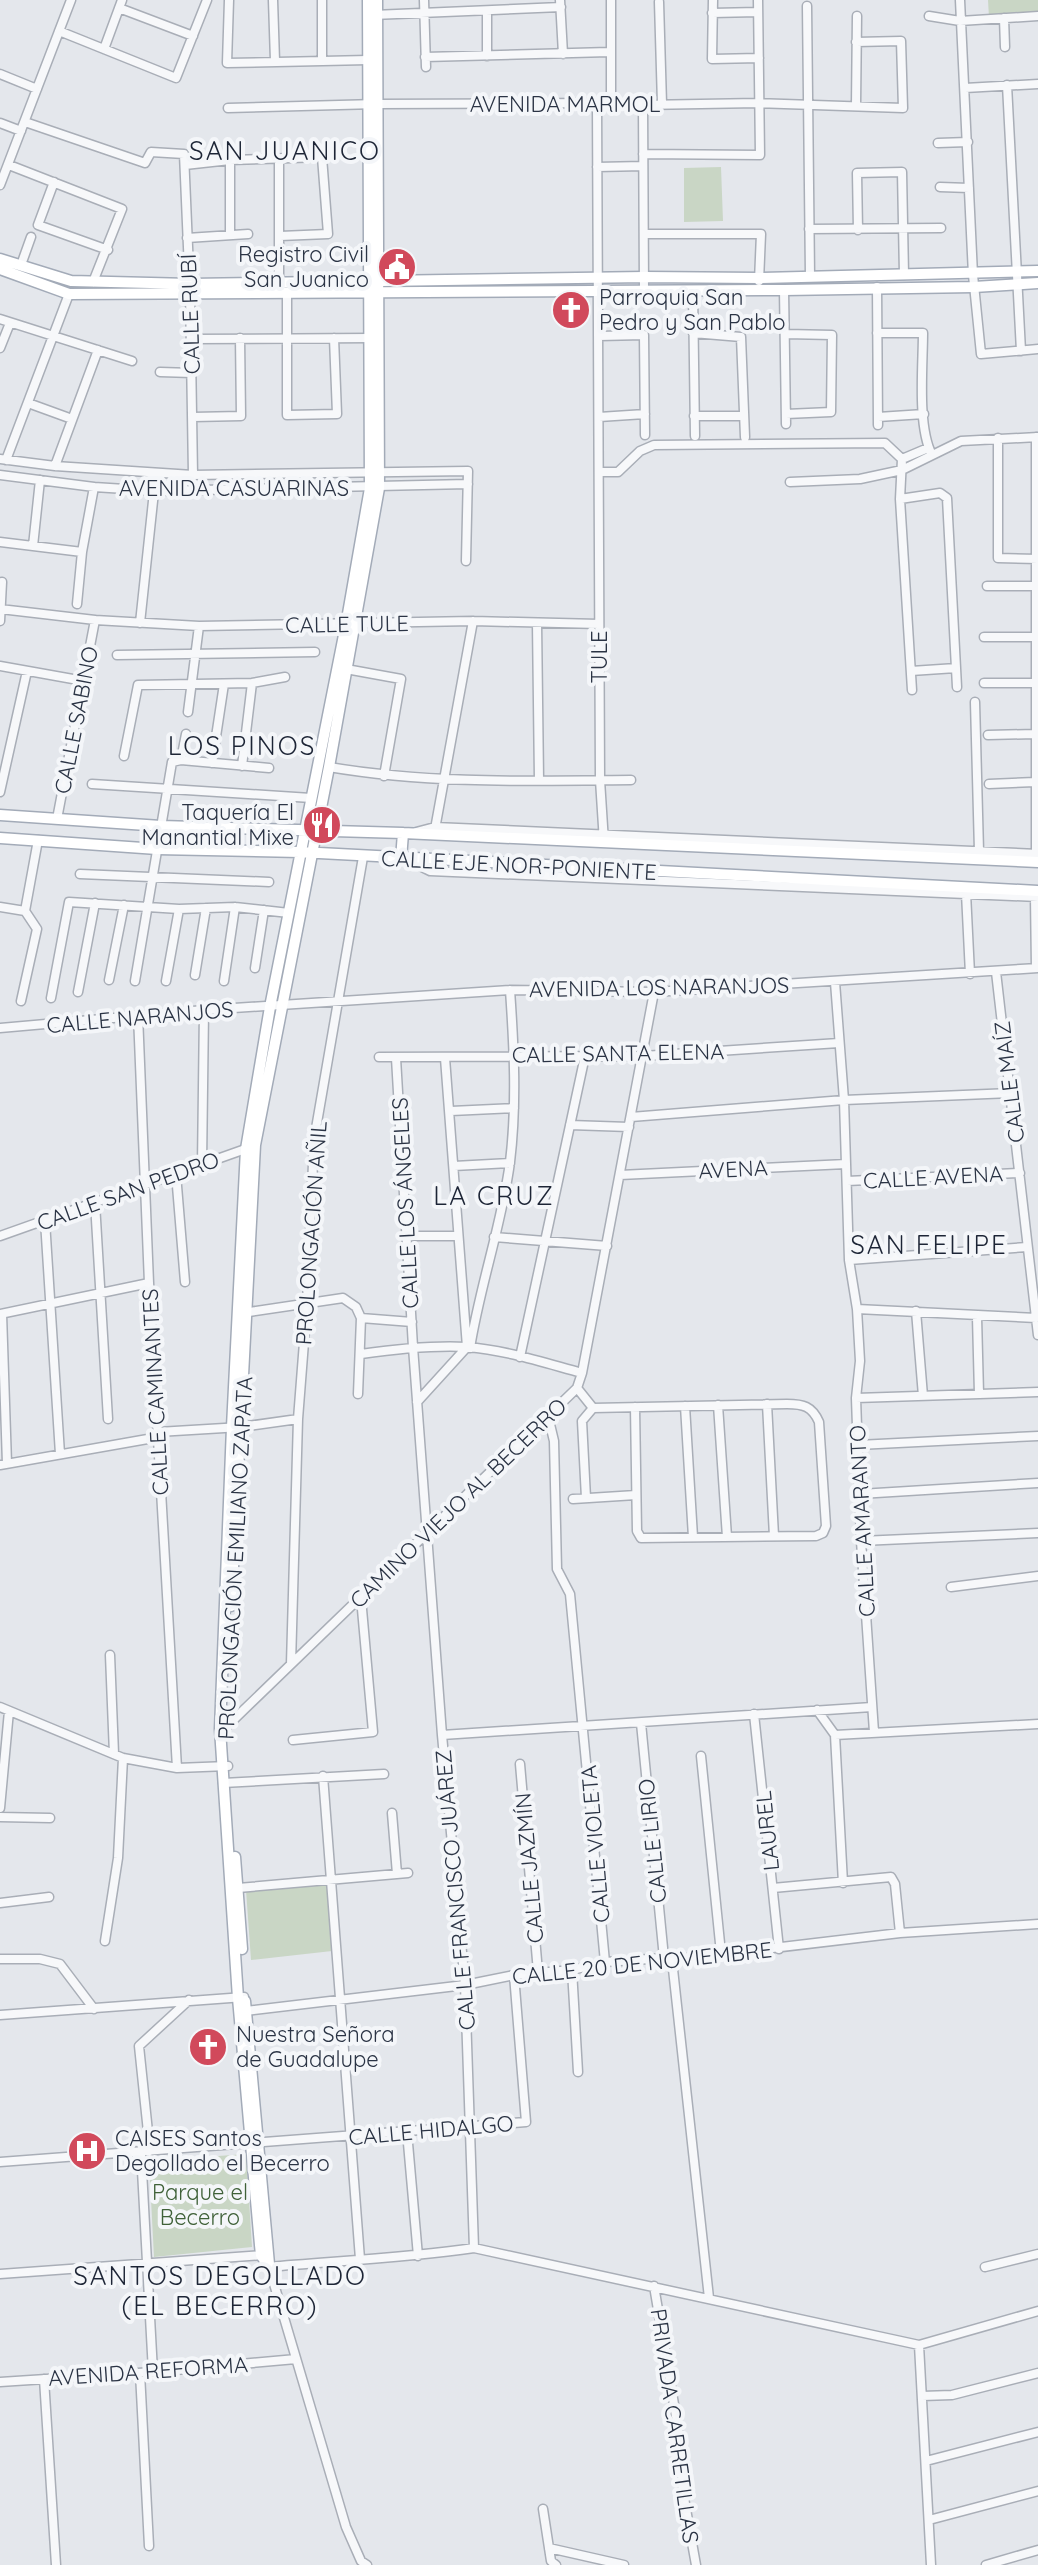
<svg xmlns="http://www.w3.org/2000/svg" width="1038" height="2565" font-family="Quicksand,sans-serif">
<style>
.green{fill:#c9d6c5}
.lines{fill:none;stroke-linecap:round;stroke-linejoin:round}
.minor-casing{stroke:#a9aeb7;stroke-width:11}
.major-casing{stroke:#a3abb8;stroke-width:13}
.minor{stroke:#f7f8fa;stroke-width:8}
.major{stroke:#fff;stroke-width:10}
.labels{text-anchor:middle;dominant-baseline:central;stroke-width:8;stroke-linejoin:round;paint-order:stroke}
.street-label{font-size:22px;fill:#2b3445;stroke:#f4f6f9}
.poi-label{font-size:22px;fill:#2b3445;stroke:#f4f6f9;text-anchor:start}
.park-label{font-size:22px;fill:#3f6138;stroke:#f4f6f9}
.quarter-label{font-size:26px;letter-spacing:2px;fill:#1d2536;stroke:#f4f6f9}
</style>
<rect width="100%" height="100%" fill="#e4e7ec"/>
<path class="green" d="M988,0H1038V15L989,18Z
M721,167L723,221L684,222V168Z
M327,1885L332,1951L251,1960L246,1890Z
M246,2154L252,2247L154,2257L149,2161Z"/>
<g class="lines">
<g class="minor-casing">
<path id="minor" d="M229,0L227,63L368,60
M273,0L275,61
M322,0V61
M424,0L426,67
M560,0L563,54
M611,0V104
M713,0L712,59L759,58
M960,0L973,275L981,354L1038,349
M659,2L662,104
M807,6L810,276
M119,8L193,36
M487,11V56
M712,13L758,12
M373,15L561,7
M929,16L960,21L1038,16
M1004,18L1005,47
M59,31L176,78L207,0
M104,49L122,0
M425,57L609,52
M0,74L37,89
M1007,85L1021,351
M965,88L1038,84
M597,103L600,780L604,842
M643,105L644,290
M856,105L857,16
M228,108L377,104L597,103L643,105L758,103L903,108L901,41L856,42
M25,122L145,163L151,152L184,154L190,293L193,475
M0,123L21,131
M938,143L968,142
M643,154L760,155L758,0
M279,159V283
M9,165L122,209L93,282
M185,165L230,160L322,157L328,234L280,236
M597,167L643,166
M54,182L38,225L108,250
M0,185L71,0
M940,187L969,188
M809,229L941,228
M858,230L857,173L902,172L904,275
M230,234V160
M645,234H761L759,281
M187,238L248,234
M21,265L31,237
M877,287L878,425
M693,290L695,436
M784,290L786,424
M287,292V415L337,414L334,338
M0,319L132,361
M693,333L741,337L745,437
M877,333H923C923,366 917,426 932,455
M786,334L832,335L831,412L786,414
M599,336L644,335L645,435
M191,339L371,338
M0,348L10,323
M160,372L192,373
M28,403L72,419
M694,416H744
M193,417L241,416L240,338
M599,417L645,414
M878,417L924,414
M998,438V558L1038,559
M0,459L55,466L193,475L468,471L466,561
M902,459L928,448
M6,460L69,294
M55,466L98,350
M600,472H618L640,451L654,445L885,443L902,459L900,499L912,690
M0,475L94,487L156,491L468,484
M790,482L860,479L902,470L961,441L1038,437
M900,499L940,493L947,498L957,687
M0,542L82,552
M33,546L40,480
M987,586H1035
M77,604L82,552L94,487
M0,609L95,620L199,626L473,621L599,624
M0,621L2,582
M140,623L156,473
M537,623L539,780
M984,637H1035
M117,655L315,652
M0,666L84,681
M346,669L401,679L384,776
M911,671L956,668
M984,683H1035
M975,702L979,851
M188,712L199,626
M988,735L1035,734
M124,756L138,685L252,683L285,677
M181,760L186,734
M212,763L224,684
M242,766L252,683
M329,767C429,784 530,781 631,780
M92,784L311,798
M989,784L1035,782
M0,792L27,671
M57,819L95,620
M435,829L473,621
M416,832L435,827L1038,854
M1036,856V437
M408,860L430,871L1038,897
M80,874L269,882
M966,893L970,974
M1035,897L1036,968
M0,907L25,911L37,929L21,1001
M25,911L38,840
M255,968L264,910
M996,972L1038,1335
M195,975L206,908
M109,980L124,905
M135,981L172,762L181,760L269,768
M166,981L179,909
M224,981L235,907
M835,982L844,1100L849,1260L857,1309L860,1361L856,1398L861,1541L874,1732
M78,992L95,903
M51,998L69,902L179,909L235,907L289,913
M138,1015L149,1283L177,1768
M0,1028L204,1010L510,990L654,992L1038,968
M379,1057L643,1056L839,1043
M396,1058L413,1347L442,1735L465,1985L474,2248
M451,1111L514,1108
M631,1117L844,1100L1011,1093
M570,1125L629,1127
M202,1165L204,1010
M454,1166L510,1163
M176,1174L185,1282
M620,1175L846,1164
M847,1181L1020,1173
M95,1203L108,1419
M45,1221L60,1454
M0,1236L251,1147
M406,1236H458
M494,1237L607,1246
M849,1260L1027,1247
M857,1309L1036,1318
M916,1311L923,1396
M242,1313L343,1298L356,1307L361,1318L358,1394
M0,1314L149,1283
M2,1314L7,1464
M977,1317L979,1394
M361,1318L412,1322
M470,1348C480,1285 502,1224 510,1162C517,1104 514,1047 510,990
M361,1354C396,1349 431,1345 467,1347C506,1350 545,1363 582,1373
M520,1357L585,1056
M577,1388L593,1408L787,1404C803,1404 812,1406 819,1422L826,1526L823,1533L816,1536L641,1538L637,1531L635,1407
M856,1398L1038,1392
M417,1402L467,1347L445,1058
M767,1404L774,1536
M718,1405L727,1537
M685,1406L693,1537
M548,1416L554,1441L557,1569L570,1594L605,1962
M158,1432L241,1427L298,1419
M858,1445L1038,1436
M0,1465L159,1437
M860,1494L1038,1483
M586,1498L582,1421L593,1408
M573,1499L636,1495
M861,1541L1038,1533
M951,1587L1038,1576
M110,1655L114,1754
M291,1664L298,1419L307,1304L314,1140L363,857
M0,1707L123,1758L177,1768L228,1766
M817,1710L835,1735
M754,1714L779,1949
M641,1723L664,1958
M220,1729L225,1728L577,1388L582,1373L654,992
M442,1735L872,1707
M835,1735L1038,1724
M835,1735L843,1883
M293,1740L373,1732L361,1598
M701,1756L721,1953
M520,1764L538,1972
M323,1776L360,2259
M223,1783L384,1774
M0,1808L9,1711
M392,1813L397,1874
M0,1817L50,1818
M238,1888L408,1873
M773,1888L891,1877L895,1884L900,1933
M0,1903L49,1897
M105,1941L118,1858L123,1758
M0,1959H40L60,1964L94,2009
M672,1960L709,2298
M572,1970L578,2072
M246,2011L465,1985L514,1975L572,1970L605,1962L664,1958L672,1960L900,1933L1038,1924
M0,2015L244,1997
M407,2132L418,2256
M150,2151L139,2046L189,2000
M141,2152L153,2372
M0,2162L526,2122L514,1975
M985,2267L1038,2254
M0,2274L264,2255
M654,2286L677,2422L684,2498L696,2565
M919,2345L931,2565
M140,2373L149,2546
M44,2379L56,2565
M0,2382L153,2372L296,2359
M922,2396L952,2395L1038,2373
M926,2461L1038,2432
M543,2509L551,2561L556,2565
M929,2520L1038,2491
M549,2548L624,2565
M367,2565L361,2561L346,2527L269,2267C337,2261 406,2258 474,2248L919,2345L1038,2311
M986,2565L1038,2550"/>
</g>
<g class="major-casing">
<path id="major" d="M0,259L71,281L190,284L645,277L759,278L1038,271
M0,269L69,294L784,290L974,287L1038,283
M0,815L161,826L403,833L1038,862
M0,838L157,849L300,852L1038,891
M401,859L403,833
M231,1606L255,1145L329,767L379,488L377,0
M235,1857L242,1949
M245,2001L269,2264
M269,2267L261,2255L260,2245L238,1998L220,1729L232,1427L246,1149L270,1007L346,625L370,488L368,0"/>
</g>
<use href="#minor" class="minor"/>
<use href="#major" class="major"/>
</g>
<defs>
<g id="civic-disc" transform="scale(2)"><circle r="9.5" fill="#d1495b" stroke="#f4f6f9"/><path d="M-.6-6.5H3V-4.5H.6V-3L4-1V1h2V6H-6V1h2V-1L-.6-3ZM-1.2 2.5V6h2.4V2.5Z" fill="#fff"/></g>
<g id="church-disc" transform="scale(2)"><circle r="9.5" fill="#d1495b" stroke="#f4f6f9"/><path d="M-1.2-6h2.4v3.5h3.3v2.4h-3.3V6h-2.4V-.1h-3.3v-2.4h3.3Z" fill="#fff"/></g>
<g id="restaurant-disc" transform="scale(2)"><circle r="9.5" fill="#d1495b" stroke="#f4f6f9"/><path d="M-5-6h1v4h1v-4h1v4h1v-4h1v5L-1.5 .5V6h-2V.5L-5-1ZM5-6V6H3V1.5H1.5Q1.5-4 5-6Z" fill="#fff"/></g>
<g id="hospital-disc" transform="scale(2)"><circle r="9.5" fill="#d1495b" stroke="#f4f6f9"/><path d="M-5-5h3v3.5h4V-5h3V5h-3V1.5h-4V5h-3Z" fill="#fff"/></g>
</defs>
<g fill-rule="evenodd">
<use href="#civic-disc" x="397" y="267"/>
<use href="#church-disc" x="571" y="310"/>
<use href="#restaurant-disc" x="322" y="825"/>
<use href="#church-disc" x="208" y="2047"/>
<use href="#hospital-disc" x="87" y="2151"/>
</g>
<g class="labels">
<g class="street-label">
<text x="565" y="104">AVENIDA MARMOL</text>
<text transform="translate(190 314) rotate(-92)">CALLE RUBÍ</text>
<text x="234" y="488">AVENIDA CASUARINAS</text>
<text transform="translate(347 624) rotate(-1)">CALLE TULE</text>
<text transform="translate(599 657) rotate(-90)">TULE</text>
<text transform="translate(76 720) rotate(-79)">CALLE SABINO</text>
<text transform="translate(519 865) rotate(3)">CALLE EJE NOR-PONIENTE</text>
<text transform="translate(659 987) rotate(-1)">AVENIDA LOS NARANJOS</text>
<text transform="translate(140 1017) rotate(-5)">CALLE NARANJOS</text>
<text transform="translate(618 1053) rotate(-1)">CALLE SANTA ELENA</text>
<text transform="translate(1009 1082) rotate(-97)">CALLE MAÍZ</text>
<text transform="translate(733 1169) rotate(-3)">AVENA</text>
<text transform="translate(933 1177) rotate(-3)">CALLE AVENA</text>
<text transform="translate(128 1191) rotate(-20)">CALLE SAN PEDRO</text>
<text transform="translate(405 1203) rotate(-93)">CALLE LOS ÁNGELES</text>
<text transform="translate(311 1233) rotate(-86)">PROLONGACIÓN AÑIL</text>
<text transform="translate(155 1392) rotate(-93)">CALLE CAMINANTES</text>
<text transform="translate(458 1503) rotate(-44)">CAMINO VIEJO AL BECERRO</text>
<text transform="translate(862 1521) rotate(-93)">CALLE AMARANTO</text>
<text transform="translate(235 1558) rotate(-87)">PROLONGACIÓN EMILIANO ZAPATA</text>
<text transform="translate(767 1831) rotate(-96)">LAUREL</text>
<text transform="translate(652 1841) rotate(-96)">CALLE LIRIO</text>
<text transform="translate(595 1844) rotate(-95)">CALLE VIOLETA</text>
<text transform="translate(529 1868) rotate(-95)">CALLE JAZMÍN</text>
<text transform="translate(455 1890) rotate(-95)">CALLE FRANCISCO JUÁREZ</text>
<text transform="translate(642 1963) rotate(-6)">CALLE 20 DE NOVIEMBRE</text>
<text transform="translate(431 2130) rotate(-5)">CALLE HIDALGO</text>
<text transform="translate(148 2371) rotate(-4)">AVENIDA REFORMA</text>
<text transform="translate(675 2426) rotate(82)">PRIVADA CARRETILLAS</text>
</g>
<g class="poi-label">
<text x="369" y="254" text-anchor="end">Registro Civil<tspan x="369" dy="25">San Juanico</tspan></text>
<text x="599" y="297">Parroquia San<tspan x="599" dy="25">Pedro y San Pablo</tspan></text>
<text x="294" y="812" text-anchor="end">Taquería El<tspan x="294" dy="25">Manantial Mixe</tspan></text>
<text x="236" y="2034">Nuestra Señora<tspan x="236" dy="25">de Guadalupe</tspan></text>
<text x="115" y="2138">CAISES Santos<tspan x="115" dy="25">Degollado el Becerro</tspan></text>
</g>
<g class="park-label">
<text x="200" y="2192">Parque el<tspan x="200" dy="25">Becerro</tspan></text>
</g>
<g class="quarter-label">
<text x="285" y="150">SAN JUANICO</text>
<text x="242" y="745">LOS PINOS</text>
<text x="494" y="1195">LA CRUZ</text>
<text x="929" y="1244">SAN FELIPE</text>
<text x="220" y="2275">SANTOS DEGOLLADO<tspan x="220" dy="30">(EL BECERRO)</tspan></text>
</g>
</g>
</svg>
